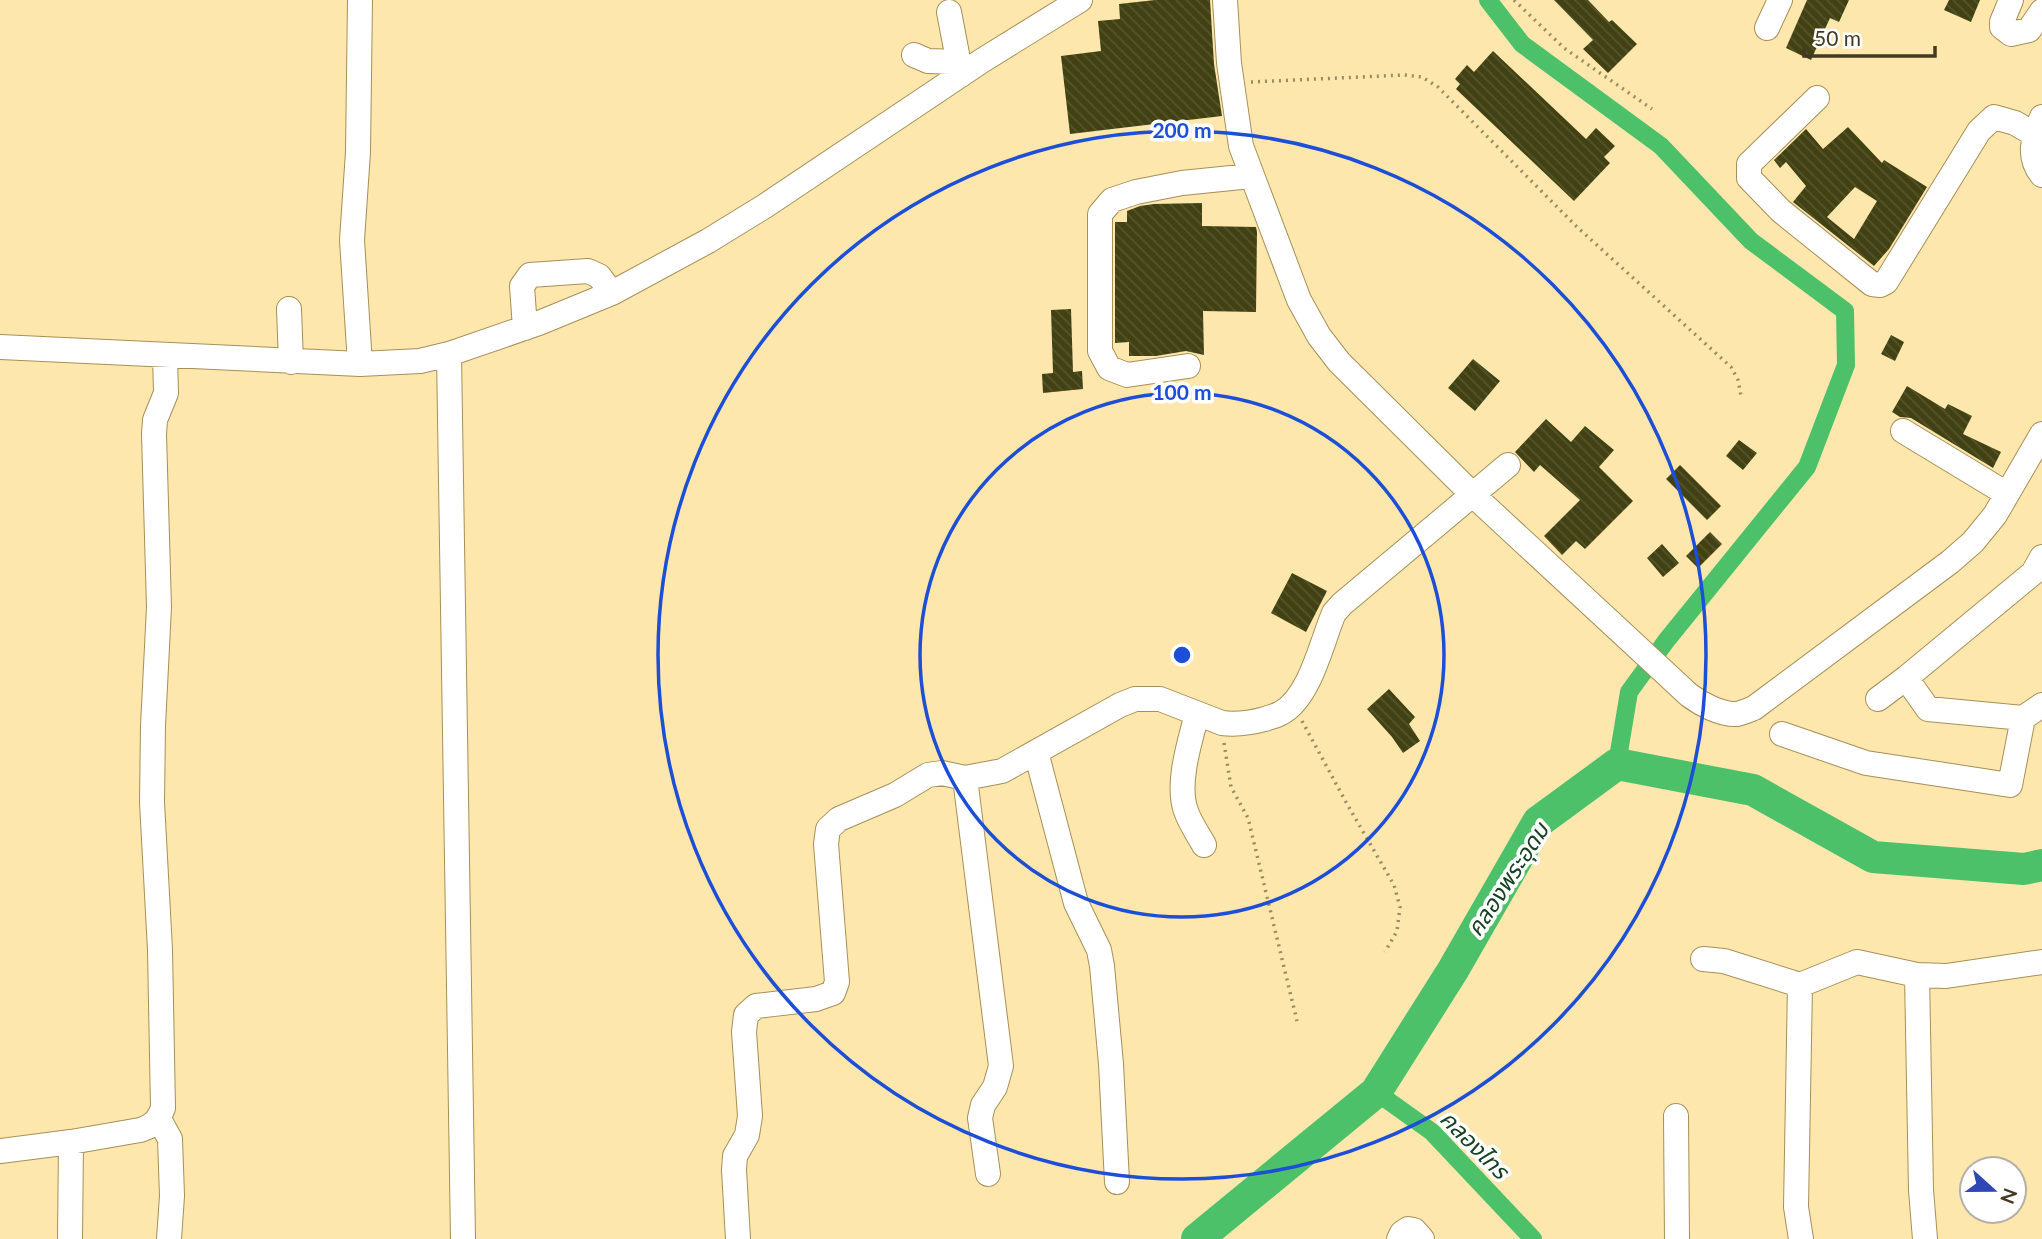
<svg xmlns="http://www.w3.org/2000/svg" width="2042" height="1239" font-family="Lato,'Noto Sans Thai',sans-serif">
<style>
.lines{fill:none;stroke-linecap:round;stroke-linejoin:round}
.canal{stroke:#4dc06a;stroke-width:18}
.river{stroke:#4dc06a;stroke-width:32}
.building{fill:url(#building-back-hatch);fill-rule:evenodd}
.minor-casing{stroke:#a69058;stroke-width:26}
.path{stroke:#9a8a62;stroke-width:3.5;stroke-dasharray:2 5;stroke-linecap:butt}
.minor{stroke:#fff;stroke-width:24}
.ring{fill:none;stroke:#1d4ed8;stroke-width:3.5}
.labels{text-anchor:middle;dominant-baseline:central;stroke-width:7;stroke-linejoin:round;paint-order:stroke}
.water-label{font-size:23px;font-style:italic;fill:#154220;stroke:#fff}
.centre{fill:#1d4ed8;stroke:#fff;stroke-width:3.5}
.ring-label{font-size:21px;text-anchor:middle;font-weight:bold;fill:#1d4ed8;stroke:#fff;stroke-width:7;stroke-linejoin:round;paint-order:stroke}
</style>
<defs>
<pattern id="building-back-hatch" width="6" height="6" patternUnits="userSpaceOnUse" patternTransform="scale(1.75)"><rect width="6" height="6" fill="#414113"/><path d="M-1 5l2 2M0 0l6 6M5-1l2 2" fill="none" stroke="#55552c"/></pattern>
</defs>
<rect width="100%" height="100%" fill="#fee7ac"/>
<g class="lines">
<path class="canal" d="M1488,0L1522,44L1661,146L1751,241L1845,311L1846,365L1807,467L1666,641L1629,692L1617,764
M1376,1092L1432,1132L1533,1239"/>
<path class="river" d="M1197,1239L1376,1092L1453,970L1538,822L1617,764L1753,790L1873,857L2024,869L2042,865"/>
</g>
<path class="building" d="M1155,0H1210L1214,64L1222,116L1070,134L1061,56L1101,51L1098,21L1120,19L1119,4Z
M1554,0H1588L1609,22L1612,20L1637,44L1608,73L1583,49L1593,40Z
M1807,0H1849L1839,22L1830,18L1811,60L1786,48Z
M1949,0H1980L1971,22L1944,10Z
M1493,51L1586,139L1596,128L1615,146L1604,157L1610,163L1574,201L1456,89L1460,84L1455,79L1467,65L1474,72Z
M1848,127L1882,163L1884,160L1927,187L1889,249L1874,266L1793,202L1806,186L1786,162L1780,168L1774,160L1806,129L1823,149ZM1855,187L1877,201L1854,239L1827,217Z
M1202,203V226L1256,227L1257,232L1256,312L1203,311L1204,355L1186,351L1156,356H1129V342L1115,343V222H1127V211L1140,206L1154,204Z
M1071,309L1073,372L1082,371L1083,389L1043,393L1042,374L1053,373L1051,310Z
M1891,335L1904,342L1895,361L1881,354Z
M1473,359L1500,381L1475,411L1448,388Z
M1907,386L1945,409L1948,404L1972,416L1963,434L2001,452L1993,468L1911,418L1900,417L1892,412Z
M1546,419L1571,442L1585,426L1614,450L1599,467L1633,501L1585,549L1576,541L1562,555L1544,536L1580,500L1540,465L1534,472L1515,452Z
M1739,440L1757,453L1743,470L1726,456Z
M1680,465L1721,506L1707,520L1666,479Z
M1710,532L1722,544L1698,568L1686,556Z
M1662,544L1679,563L1663,577L1647,558Z
M1292,573L1327,591L1306,632L1271,613Z
M1389,689L1415,717L1409,724L1420,741L1403,753L1392,737L1367,709Z"/>
<g class="lines">
<g class="minor-casing">
<path id="minor" d="M1225,0L1229,63L1241,146L1299,300L1319,336L1339,362L1473,495L1689,695C1701,704 1721,715 1737,714C1742,713 1749,710 1754,708L1950,562L1973,542L1995,515L2042,434
M2011,0L2002,22V27L2011,34L2029,30L2042,11
M949,12L961,75
M1767,28L1780,0
M914,55L928,61L958,62
M1817,98L1749,164V178L1781,211L1872,284L1880,285L1886,282L1979,131L1994,117L2015,123L2034,134
M2042,117C2033,137 2027,157 2042,175
M289,309L291,362
M525,328L522,286L530,275L588,271L599,276L612,293
M0,347L360,364L420,361L449,354L539,323L612,293L708,241L765,206L983,60L1080,0
M449,354L463,1239
M360,364L352,240L358,152L360,0
M1188,366L1127,375L1109,368L1100,351V214L1112,200L1136,192L1182,183L1251,176
M1903,431L2007,494
M1906,678L1928,709L2023,718L2042,705
M1878,699L1906,678L2033,573L2042,557
M1197,714C1190,741 1176,784 1186,811C1190,823 1198,834 1204,845
M1782,734L1866,763L2010,785L2023,718
M1036,752L1076,903L1099,950L1102,966L1111,1064L1117,1182
M1703,959L1724,961L1800,985L1857,962L1917,975L1946,976L2042,962
M1917,975L1921,1190L1925,1239
M1800,985L1796,1207L1801,1239
M1676,1116L1677,1239
M159,1119L170,1139L172,1196L169,1239
M0,1151L71,1142L140,1130C153,1126 158,1121 163,1108L160,950L152,802L153,726L159,607L154,434L155,420L166,393L165,356
M988,1174L980,1118L983,1105L995,1087L1001,1066L965,778L1002,771L1120,705L1135,699H1160L1222,723C1237,725 1250,723 1265,719C1270,717 1276,716 1281,713C1310,698 1322,641 1334,613L1342,604L1508,465
M70,1239L71,1142
M738,1239L734,1170L735,1156L747,1135L750,1116L744,1032L746,1015L756,1006L816,999L833,993L837,982L826,844L828,829L839,819L895,795L928,775L942,773L965,778
M1399,1239L1402,1233L1408,1229L1414,1230L1422,1239"/>
</g>
<path class="path" d="M1514,0L1564,48L1652,109
M1251,82L1404,75L1422,77L1438,87L1576,226L1731,367L1738,380L1741,396
M1302,721L1347,804L1394,885L1400,907L1397,931L1385,952
M1224,743L1231,787L1248,818L1297,1021"/>
<use href="#minor" class="minor"/>
</g>
<g class="ring">
<circle cx="1182" cy="655" r="262"/>
<circle cx="1182" cy="655" r="524"/>
</g>
<g class="labels">
<g class="water-label">
<text transform="translate(1507 879) rotate(-57)">คลองพระอุดม</text>
<text transform="translate(1475 1144) rotate(45)">คลองไทร</text>
</g>
</g>
<circle cx="1182" cy="655" r="10" class="centre"/>
<g class="ring-label">
<text x="1182" y="138">200 m</text>
<text x="1182" y="400">100 m</text>
</g>
<g transform="translate(1993 1190) rotate(111)"><circle r="33" fill="#ffffff" stroke="#b4b0a7" stroke-width="2"/>
<path d="M0-5L12 26L0 18L-12 26Z" fill="#2f46b7"/>
<text y="-10" font-size="19" font-weight="bold" text-anchor="middle" fill="#433a22">N</text>
</g>
<path d="M1804 46v10h131v-10" fill="none" stroke="#433a22" stroke-width="3.5"/>
<text x="1814" y="46" font-size="21" fill="#433a22" stroke="#ffffff" stroke-width="5" paint-order="stroke">50 m</text>
</svg>
